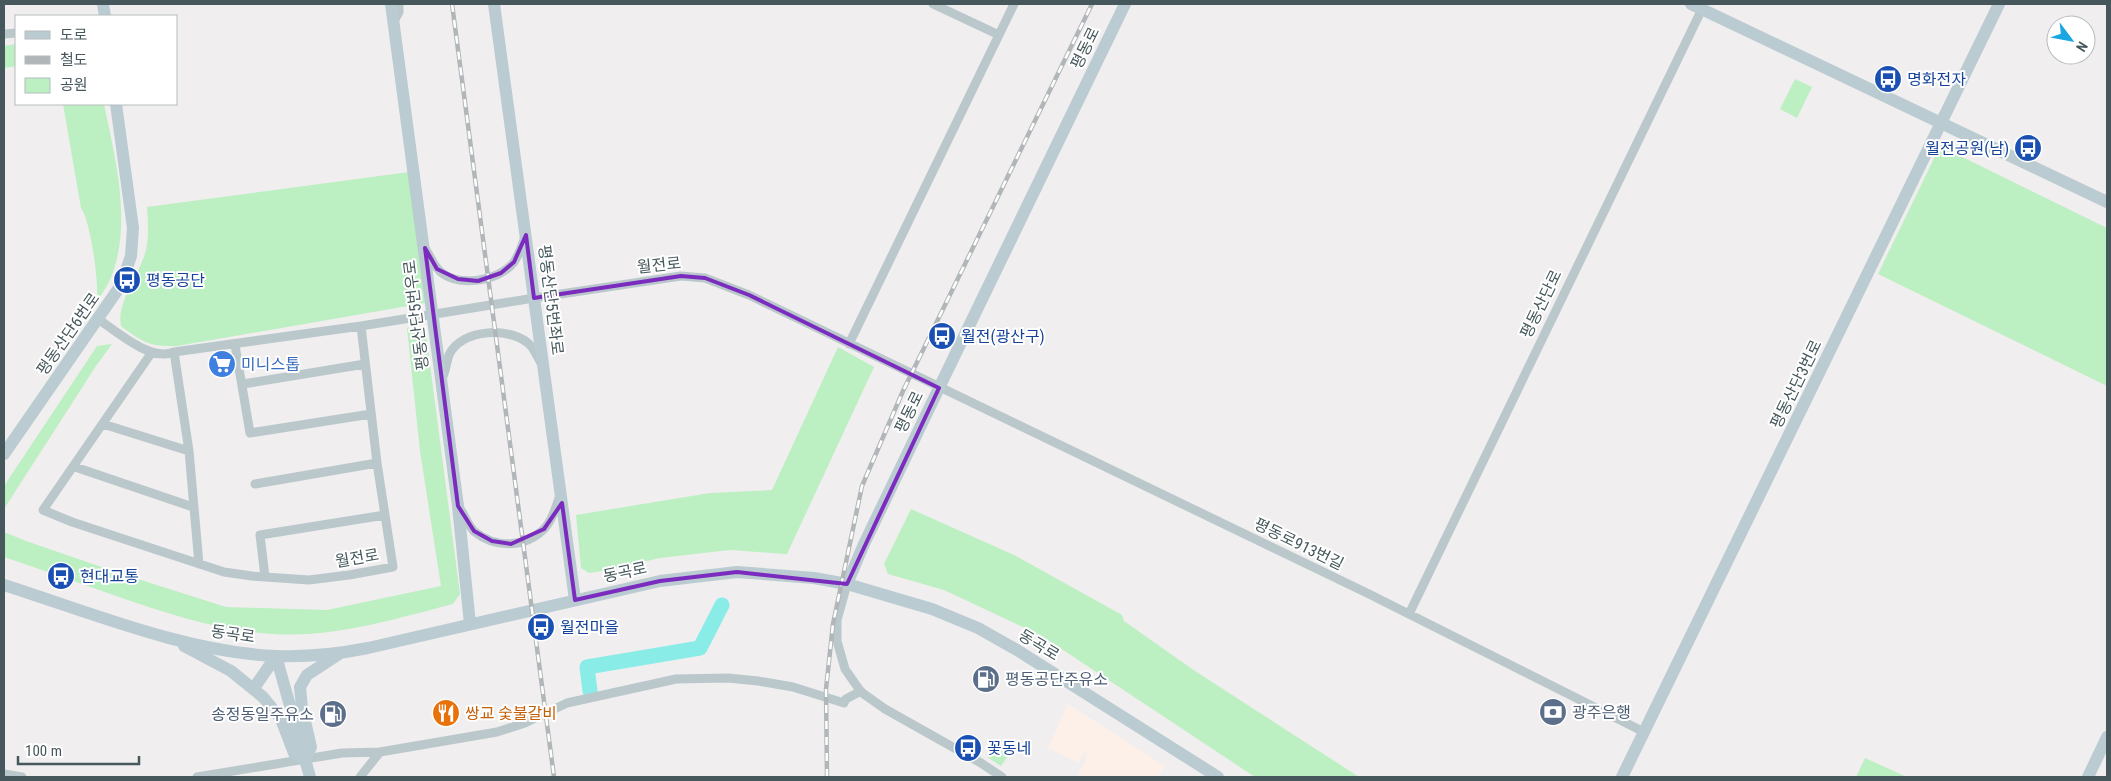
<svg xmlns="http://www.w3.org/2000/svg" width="2111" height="781" font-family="'Roboto Condensed','Noto Sans KR',sans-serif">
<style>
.commercial{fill:#fcf0e8}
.green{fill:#bcefc2}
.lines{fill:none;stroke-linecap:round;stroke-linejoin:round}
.river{stroke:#89ece6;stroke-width:15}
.street{stroke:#bac8cc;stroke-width:9}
.secondary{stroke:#bacbd1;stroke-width:12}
.rail-casing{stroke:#b1b6b9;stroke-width:4.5}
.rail{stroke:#fff;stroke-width:2.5;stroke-dasharray:8;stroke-linecap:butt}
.marked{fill:none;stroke:#7b2cbf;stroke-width:4;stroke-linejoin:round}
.labels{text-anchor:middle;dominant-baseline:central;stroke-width:4;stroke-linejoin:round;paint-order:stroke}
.street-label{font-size:16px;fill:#46585c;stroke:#fff}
.transit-label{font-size:16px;fill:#164399;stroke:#fff;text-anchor:start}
.shop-label{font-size:16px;fill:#366cbe;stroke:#fff;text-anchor:start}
.service-label{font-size:16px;fill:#4e5e75;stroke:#fff;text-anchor:start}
.food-label{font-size:16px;fill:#c56008;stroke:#fff;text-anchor:start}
</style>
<rect width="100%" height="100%" fill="#f1eeef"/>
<path class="commercial" d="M1068,704L1165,766L1158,777H1077L1085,762L1087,754L1086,749L1079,763L1048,748Z"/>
<path class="green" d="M16,44V66L4,68V46Z
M1795,79L1812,87L1797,118L1780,109Z
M63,104H104C115,158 132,221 112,275C109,284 102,293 97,302C99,284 91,222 81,208Z
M1940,146L2107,228V386L1878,274Z
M409,172L425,303L177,346C150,347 142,342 121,326C116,303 140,274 146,250C149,236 148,221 147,207Z
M419,327L426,334L460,594L453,604C395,619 333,638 273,634C219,631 169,614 119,597C80,583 42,570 4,557V532L26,541L119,573L226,607L327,610L441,586L420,451L407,328Z
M112,344L96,366L4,509V486L97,346Z
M838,347L874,367L787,554L730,550L660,558L602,571L589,573L581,568L576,515L710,493L772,490Z
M911,509L1014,555L1122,615L1124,621L1192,669L1359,777H1255L1042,636L944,590L888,574L884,564Z
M1014,743L1012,750L1001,766L987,757L992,751Z
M1865,758L1907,777H1856Z"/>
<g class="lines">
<path class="river" d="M590,691L587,667L700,648L722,605"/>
<path class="street" d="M933,4L999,35
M394,21L399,12V4
M4,34L16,33
M425,248C429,254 432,262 437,268C453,289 499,282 514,262C519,255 522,245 525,237
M98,319C117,332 151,362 174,352L361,326L534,298L681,276L705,278L749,295L1367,593L1644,732
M849,344L1014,4
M235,345L250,433L371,414
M152,352L43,510L72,522L224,572L252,576L309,580L349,575L393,567L377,463L361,326
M174,352L189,451L199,564
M441,381C446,372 446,363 449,355C461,328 513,326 531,346C535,351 538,358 541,363
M243,384L365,364
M103,424L189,451
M75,467L193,507
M255,484L377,463
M458,506C465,514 467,525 475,532C495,548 524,548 543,530C552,521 556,507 560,495
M265,577L260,535L385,515
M847,584L837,620V641L845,669L861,692L885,709L981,763L1002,777
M1409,614L1702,9
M4,774L22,777
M197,777L342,753L380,752
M360,777L380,752L497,732L525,723L567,703L676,679L728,678L758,681L793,687L844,703L846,699L861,691"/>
<path class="secondary" d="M103,4L105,16
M391,4L458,506L470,624
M494,4L575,600
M1691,4L2107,202
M4,454L121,285L131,256L133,228L116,104
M847,584L864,544L939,388L1125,4
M4,585C89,612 188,653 277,656C308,657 338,654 368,648L660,581L737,572L814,578L847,584L932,609L978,628L1017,650L1218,777
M184,646L231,671L263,697L281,719L294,753L305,760
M276,656L310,777
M254,688L276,656
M305,760L311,747L302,708L300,687L307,675L339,654
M1622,777L1999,4
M2088,777L2107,737"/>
<g class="rail-casing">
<path id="rail" d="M452,4L554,777
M827,777L826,689L833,624L862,486L903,391L1092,4"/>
</g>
<use href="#rail" class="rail"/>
</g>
<path class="marked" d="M526,235L534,298L681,276L705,278L749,295L939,388L847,584L737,572L660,581L575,600L562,503L544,529L511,544L492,541L474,531L458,506L425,248L437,269L458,279L478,281L501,273L514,262Z"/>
<defs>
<g id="bus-disc" transform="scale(1.4375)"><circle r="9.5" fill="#1a4fb4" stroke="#fff"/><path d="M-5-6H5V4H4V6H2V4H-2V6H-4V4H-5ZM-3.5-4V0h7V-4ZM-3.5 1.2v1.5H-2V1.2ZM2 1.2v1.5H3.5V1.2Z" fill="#fff"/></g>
<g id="supermarket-disc" transform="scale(1.4375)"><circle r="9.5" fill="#3f7fe0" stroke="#fff"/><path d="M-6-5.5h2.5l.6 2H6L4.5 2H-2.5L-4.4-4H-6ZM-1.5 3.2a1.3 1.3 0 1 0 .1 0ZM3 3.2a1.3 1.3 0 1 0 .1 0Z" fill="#fff"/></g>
<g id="fuel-disc" transform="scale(1.4375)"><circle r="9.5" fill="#5c6f8a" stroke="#fff"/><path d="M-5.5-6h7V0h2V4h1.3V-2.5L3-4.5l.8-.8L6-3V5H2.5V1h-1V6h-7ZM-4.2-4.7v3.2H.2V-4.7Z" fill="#fff"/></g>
<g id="bank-disc" transform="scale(1.4375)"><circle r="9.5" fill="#5c6f8a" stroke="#fff"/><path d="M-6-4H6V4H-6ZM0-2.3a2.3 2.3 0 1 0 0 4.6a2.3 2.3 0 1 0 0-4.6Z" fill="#fff"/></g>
<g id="restaurant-disc" transform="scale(1.4375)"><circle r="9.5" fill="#e8710a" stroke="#fff"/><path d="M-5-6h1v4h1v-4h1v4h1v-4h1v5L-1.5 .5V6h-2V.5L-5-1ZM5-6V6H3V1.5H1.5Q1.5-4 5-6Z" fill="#fff"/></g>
</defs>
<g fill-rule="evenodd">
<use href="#bus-disc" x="1888" y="79"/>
<use href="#bus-disc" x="2028" y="148"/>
<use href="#bus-disc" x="127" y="280"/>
<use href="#bus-disc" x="942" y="336"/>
<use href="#supermarket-disc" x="222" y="364"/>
<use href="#bus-disc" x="61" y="576"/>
<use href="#bus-disc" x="541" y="627"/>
<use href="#fuel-disc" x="986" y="679"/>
<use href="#bank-disc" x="1553" y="712"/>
<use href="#restaurant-disc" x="446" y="713"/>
<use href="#fuel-disc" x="333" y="714"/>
<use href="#bus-disc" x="968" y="748"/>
</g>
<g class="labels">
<g class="street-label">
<text transform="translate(1085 48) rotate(-64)">평동로</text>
<text transform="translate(659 265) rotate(-6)">월전로</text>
<text transform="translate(551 300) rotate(83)">평동산단5번좌로</text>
<text transform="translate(1541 304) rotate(-64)">평동산단로</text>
<text transform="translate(416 315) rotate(-97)">평동산단5번우로</text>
<text transform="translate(68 334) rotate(-55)">평동산단6번로</text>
<text transform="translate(1796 384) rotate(-64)">평동산단3번로</text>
<text transform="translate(909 412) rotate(-64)">평동로</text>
<text transform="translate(1299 544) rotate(26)">평동로913번길</text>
<text transform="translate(357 558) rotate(-10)">월전로</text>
<text transform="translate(625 572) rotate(-12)">동곡로</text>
<text transform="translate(233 634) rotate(8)">동곡로</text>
<text transform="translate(1039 645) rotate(31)">동곡로</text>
</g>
<g class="transit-label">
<text x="1907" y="79">명화전자</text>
<text x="2009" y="148" text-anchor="end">월전공원(남)</text>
<text x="146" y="280">평동공단</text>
<text x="961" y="336">월전(광산구)</text>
<text x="80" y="576">현대교통</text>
<text x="560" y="627">월전마을</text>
<text x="987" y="748">꽃동네</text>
</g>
<g class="shop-label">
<text x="241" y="364">미니스톱</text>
</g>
<g class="service-label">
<text x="1005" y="679">평동공단주유소</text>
<text x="1572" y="712">광주은행</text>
<text x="314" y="714" text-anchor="end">송정동일주유소</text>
</g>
<g class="food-label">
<text x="465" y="713">쌍교 숯불갈비</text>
</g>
</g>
<rect width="2111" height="781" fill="none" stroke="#46585c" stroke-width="10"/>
<rect x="15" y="15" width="162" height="90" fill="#ffffff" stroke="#b5bcbe"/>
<rect x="25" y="31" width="25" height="8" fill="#bacbd1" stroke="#b5bcbe"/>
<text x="60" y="40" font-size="15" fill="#46585c">도로</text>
<rect x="25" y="56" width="25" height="8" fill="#b1b6b9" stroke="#b5bcbe"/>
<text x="60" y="65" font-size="15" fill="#46585c">철도</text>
<rect x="25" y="78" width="25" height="15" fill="#bcefc2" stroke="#b5bcbe"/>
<text x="60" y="90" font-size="15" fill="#46585c">공원</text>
<g transform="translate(2071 40) rotate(122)"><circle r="24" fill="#ffffff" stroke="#b5bcbe"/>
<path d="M0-4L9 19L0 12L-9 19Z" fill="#18a7e1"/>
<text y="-8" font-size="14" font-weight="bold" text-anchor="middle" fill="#46585c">N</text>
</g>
<path d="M18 756v8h121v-8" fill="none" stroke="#46585c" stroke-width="2.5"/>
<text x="25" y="756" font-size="15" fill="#46585c" stroke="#ffffff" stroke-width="4" paint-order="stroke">100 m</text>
</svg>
